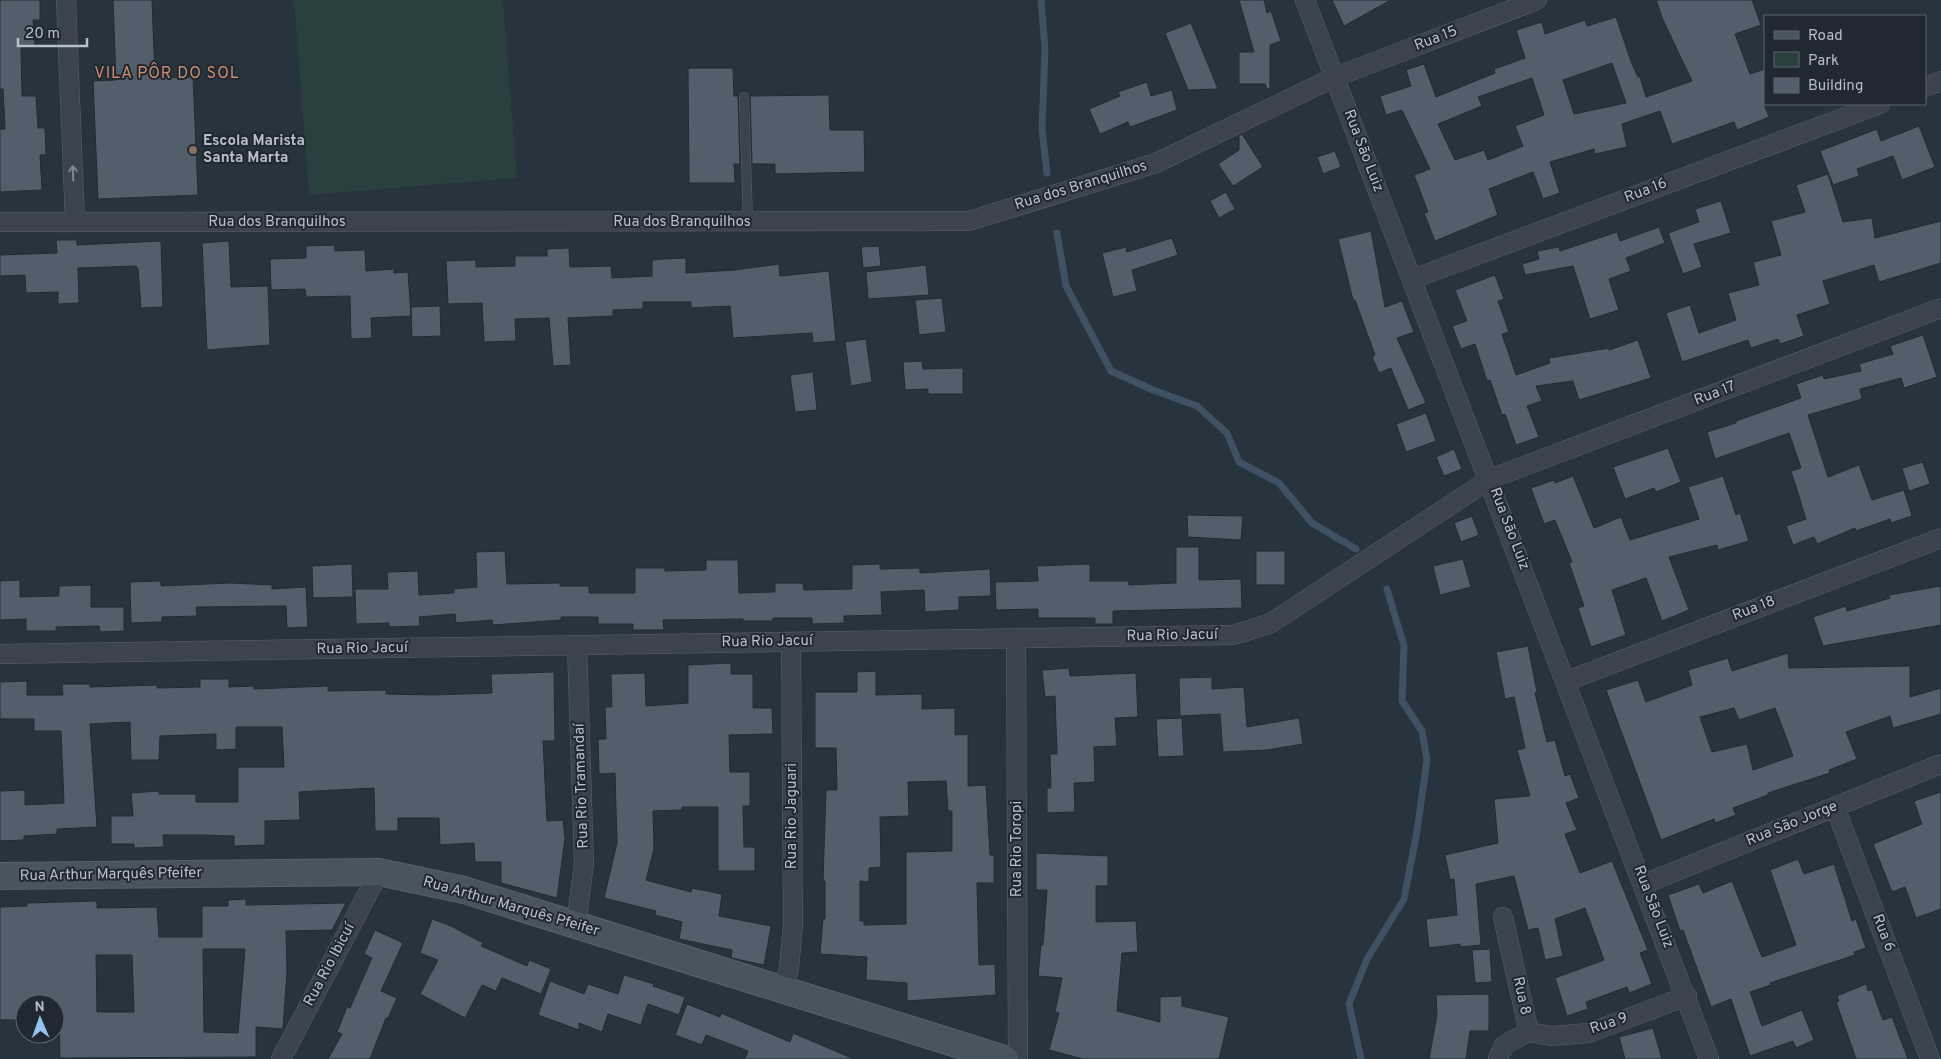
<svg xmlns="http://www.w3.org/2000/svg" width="1941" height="1059" font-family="Overpass,sans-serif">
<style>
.green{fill:#2a403f}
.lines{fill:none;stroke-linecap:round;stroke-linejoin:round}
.stream{stroke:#3e5264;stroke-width:7}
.building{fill:#525e6a;stroke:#222b34;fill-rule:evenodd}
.lane-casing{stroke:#59626b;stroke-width:10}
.street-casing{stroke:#59626b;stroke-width:20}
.secondary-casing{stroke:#59626b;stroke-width:28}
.lane{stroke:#3b444d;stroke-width:9}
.street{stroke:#3b444d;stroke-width:19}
.secondary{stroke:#49545f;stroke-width:26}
.oneway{stroke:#7f8891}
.education-dot{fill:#8d6e63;stroke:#202932;stroke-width:2}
.labels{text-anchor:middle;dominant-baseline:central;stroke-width:4;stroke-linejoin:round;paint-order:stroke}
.street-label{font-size:15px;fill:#b7bfc8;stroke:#202932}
.poi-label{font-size:15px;font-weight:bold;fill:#b7bfc8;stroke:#202932;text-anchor:start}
.neighbourhood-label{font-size:16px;letter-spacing:1px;fill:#cb8c6e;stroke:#202932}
</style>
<rect width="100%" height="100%" fill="#27333d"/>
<path class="green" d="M294,0H503L517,178L309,195Z"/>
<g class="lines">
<path class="stream" d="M1041,0L1045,49L1042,129L1047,173
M1057,233L1066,286L1111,371L1153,390L1197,406L1227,433L1239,462L1279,483L1312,523L1356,549
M1361,1059L1349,1004L1367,959L1404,899L1417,831L1427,760L1422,731L1402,701L1404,646L1387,589"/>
</g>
<path class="building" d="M0,0H40V20H33L35,46L21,47L22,96H36L38,128H45L46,155H40L42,190L0,192V129H5L3,89H0Z
M113,0H152L155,78L193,77L198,195L98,199L93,81L116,80Z
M1239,0H1264L1267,13L1271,11L1281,41L1270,45V88L1267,89L1265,84H1239V52H1254Z
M1332,0H1391L1344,26Z
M1656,0H1752L1761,25L1735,34L1750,74L1765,69V107L1769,117L1737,130L1734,122L1672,144L1660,111L1622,124L1627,147L1595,154L1594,149L1550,162L1560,193L1543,199L1533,172L1489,189L1498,215L1435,241L1424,213L1428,212L1414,175L1430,169L1402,110L1386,115L1380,96L1411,86L1406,70L1424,64L1436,97L1495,73L1494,69L1525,58L1516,30L1542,22L1545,34L1585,20L1587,26L1616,17L1632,64L1638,77H1640L1646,97L1692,81L1663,20ZM1612,63L1626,103L1574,114L1563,80ZM1532,78L1544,115L1515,126L1523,146L1488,160L1484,150L1455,160L1438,124L1482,106L1478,97Z
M1191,23L1218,89L1188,90L1165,33Z
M688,68H733L734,96H738L740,164H734L735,183H689Z
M1147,82L1151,96L1172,90L1177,110L1130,127L1128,122L1100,134L1089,109L1120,96L1118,92Z
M829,95L830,130H864L865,172L775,174V164H752L750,96Z
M1919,126L1935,167L1902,180L1893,156L1857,169L1859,176L1833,185L1820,151L1877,129L1881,141Z
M1242,134L1263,167L1233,186L1218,164L1239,150V136Z
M1335,151L1341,167L1323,174L1317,157Z
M1828,174L1843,222L1872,218L1875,238L1941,221V263L1879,282L1874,265L1823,281L1830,304L1797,315L1804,336L1780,344L1778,339L1751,348L1748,340L1682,362L1666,313L1690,305L1699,333L1736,320L1728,293L1759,285L1753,262L1781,255L1771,221L1805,212L1796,185Z
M1226,192L1235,209L1219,218L1210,201Z
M1721,201L1731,233L1694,244L1702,267L1683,274L1668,233L1699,222L1695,209Z
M1659,227L1665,243L1626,258L1631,271L1609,279L1619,310L1590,319L1573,266L1525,275L1522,264L1539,259L1537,251L1559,247L1560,251L1617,232L1620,241Z
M1371,231L1385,307L1402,301L1414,332L1397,338L1426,403L1408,410L1391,368L1379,373L1372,357L1375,355L1355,300H1353L1338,239Z
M1172,238L1178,255L1132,270L1137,291L1113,297L1102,253L1126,247L1127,252Z
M56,240H77V245L161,241L163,307L141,308L138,269L136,266L78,268L79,303L58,304V292L26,293L25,275L0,276V255L57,253Z
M229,241L231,287L268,286L270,345L207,350L202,243Z
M335,245V251L365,250L366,271L394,269V273L408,272L411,316L371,318L372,338L351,339L350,296L306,297L305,289L271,290L270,259L306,258V246Z
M879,246L881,266L863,268L861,247Z
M569,248L570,267L611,266L612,278L652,276V260L663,259L686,258V273L735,270L779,264L780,276L829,271L836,341L813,343L812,333L733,338L730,306L691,308V302H643V309L613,310V316L568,318L571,365L553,366L549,318L515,319L516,341L484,342L482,303L448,304L446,261L476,260V267L515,266V256H547V249Z
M926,265L929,295L868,299L866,272Z
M1495,275L1504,299L1498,301L1509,332L1502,334L1516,375L1550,363L1549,358L1609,348V350L1638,340L1651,378L1579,400L1573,381L1536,386L1542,401L1527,406L1539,437L1516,445L1505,414L1502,415L1490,380L1487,381L1475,344L1461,349L1452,326L1467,321L1455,290Z
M942,298L946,332L919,335L915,300Z
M440,306L441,336L412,337L411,307Z
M1923,335L1937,377L1904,388L1901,378L1860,389L1862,399L1808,415L1828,477L1859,465L1872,500L1904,490L1912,516L1891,523L1890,519L1856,531L1855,528L1817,544L1814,537L1793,545L1786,526L1806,519L1791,471L1801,468L1789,433L1715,459L1707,432L1736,423V421L1801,398L1796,384L1823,375L1824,379L1861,371L1859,364L1893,354L1890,346Z
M866,339L872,382L851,386L845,342Z
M922,361L923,369L963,368V394H928V389L905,390L903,362Z
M813,372L817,410L795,412L790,375Z
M1426,413L1436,441L1406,452L1396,424Z
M1668,448L1681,482L1656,492L1654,488L1625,499L1613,467Z
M1454,449L1462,469L1444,476L1436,457Z
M1923,462L1930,484L1909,491L1902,468Z
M1573,476L1594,528L1621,517L1630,540L1699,519L1688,487L1723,476L1736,515L1740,513L1749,541L1718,550L1717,545L1669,557L1689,610L1662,621L1646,578L1612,590L1626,635L1591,647L1578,608L1584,606L1569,563L1572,562L1555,520L1544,524L1531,488L1554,480L1555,483Z
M1187,515L1243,516L1241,540L1188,537Z
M1472,516L1479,535L1461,542L1454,523Z
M1176,547H1199V580L1241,579L1242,608L1113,611V624H1095V618H1038V609L996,610L995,582L1038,581L1037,566L1090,564V581H1129V585L1176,583Z
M505,551L507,584L560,583V586H589V593H635V568H665V571L706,570V560H738L739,593L775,592V583H803L804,590L852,589V565L880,564V569L920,568V573L990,569L991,596L959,597V610L925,612L924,590L881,592L882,615L844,616V623L812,624V618H773V621H743V619L663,620L664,630H633V624H598V617H561V620L493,625L492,620L456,623L455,614L419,617L420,626L389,627V623L356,624L355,589H388L387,572L418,571L419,595L454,593V589L477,587L476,552Z
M1256,551H1285V585H1256Z
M1463,559L1471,587L1440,595L1433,566Z
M352,564L353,597L313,598L312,566Z
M20,580V597L59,596V586L91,585V607H124V631L100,632L99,626L56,627V631H26V619L0,620V581Z
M161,581V586L231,583L272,585V589L306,587L308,627L287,628L286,606L196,607L197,616L162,617V622L131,623L130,582Z
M1941,586V625L1823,646L1813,617L1846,606L1847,611L1890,598L1889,595Z
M1528,646L1537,692L1535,693L1547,742L1555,740L1565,776L1570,774L1579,798L1566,803L1577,830L1565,834L1580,873L1612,861L1648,950L1640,953L1652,984L1629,993L1627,987L1586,1002L1588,1009L1567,1016L1555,978L1604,960L1585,908L1555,919L1563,956L1545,960L1538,928L1528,930L1514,876L1476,884L1481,945L1460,947V944L1429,948L1426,919L1457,915L1454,879L1450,880L1445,855L1498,843L1494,799L1530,796L1517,750L1525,748L1514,697L1505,699L1496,652Z
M1788,653L1789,668L1910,666V697L1941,688V714L1893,728L1890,716L1846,732L1857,759L1829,770L1830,773L1768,793V795L1733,808L1736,815L1715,823L1714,819L1661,840L1606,690L1638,680L1646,702L1692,685L1688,670L1728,658L1732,671ZM1734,708L1739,720L1775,708L1793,756L1753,770L1747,744L1712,752L1700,717Z
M731,663V674H753V708H772L773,734L729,735L730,772H750V806H743L744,847H755V871H718V807H682V810L653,811L654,849L646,880L691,892L692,888L722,894L719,916L771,926L764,965L731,958L732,950L679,939L682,922L655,915L656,911L604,898L617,843L615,773L599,774L598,739H606L605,707H612L611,674L645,673L646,706L688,703V665Z
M1069,668L1070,676L1136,673L1138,717L1115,718L1117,746L1094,747L1095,782L1074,783L1075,812L1047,813V788H1051L1050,754H1057L1055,696L1045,697L1042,670Z
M876,671V695L922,694V709L955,708V735L968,734V786L986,785L990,855H994V883H977L979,965L995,964L996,995L907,1001V983L866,980L867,957L820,954L823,919H825V881H823L826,790H837L836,748H815V692H857V672ZM946,781L948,811H952V851L906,852V924L864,925V921H860V881L869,882V868L881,867L880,817L909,816L908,782Z
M554,672L555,741H543L547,821L563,820L565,838L557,898L501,883V862H475L474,843L440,845L439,818H398V831H375L374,788L299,792L300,820L265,821V845L234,846V836L201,835H163L164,847L134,848V844H111V816H133L131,793L159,791V794H196V802H238V767H284L282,727H236V749L216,750V734L160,736L159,760H131L130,722L90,724L97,827L57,829V834L24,836V840L0,841V791L25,790V805L64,803L61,731H34V719H0V682L27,681V695H63L62,684H90V687L157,685V688L200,687V679H229V687L254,686V689L328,686V691L386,690V694L433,695L492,693L491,674Z
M1212,677V689L1244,687L1247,727L1299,718L1303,744L1267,750L1223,752L1220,714L1180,716L1179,678Z
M1182,718L1184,756L1158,757L1156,719Z
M1941,792V909L1916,918L1905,887L1892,892L1873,844L1922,824L1914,801Z
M1036,853L1108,856V886H1096V922L1136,921L1138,952L1122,953L1117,1011L1160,1022V997L1182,996V1006L1229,1017L1219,1059H1083L1049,1050L1059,1013L1055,1012L1062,978L1038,976L1041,945H1043L1047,890H1036Z
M1798,859L1804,874L1834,864L1852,921L1856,919L1866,948L1854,952L1855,955L1770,983L1771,985L1750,992L1762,1026L1802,1010L1814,1040L1796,1048L1793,1041L1750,1056L1731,999L1711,1007L1683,930L1680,931L1668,895L1699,884L1703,893L1732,881L1762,957L1796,945L1770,870Z
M246,899V905L346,903L332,930L286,931L287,971L283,1029L256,1027V1057L60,1058L59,1022H55V1004H25V1020H0V907L27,906V903L97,901V908L157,907L159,937H202V906H228V900ZM203,949H245L238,1033L204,1032ZM96,955H132L134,1012H97Z
M432,919L451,926L483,943L481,946L527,966L529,960L551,969L541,994L502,978L496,991L482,985L465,1018L420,994L438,960L420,953Z
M375,930L403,943L381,991L397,998L388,1018H386L370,1059H328L342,1034L337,1032L347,1007L350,1008L372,958L364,954Z
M1490,949L1492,982L1475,983L1472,950Z
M624,975L654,984L653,986L685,997L679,1015L648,1004L641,1025L608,1014L602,1032L579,1023V1030L538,1015L550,981L584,994L588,984L618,994Z
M1866,984L1868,991L1872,990L1883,1020L1892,1017L1908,1059H1856L1836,1002L1839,1001L1837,996Z
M1489,994V1031H1470L1466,1059H1429L1437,1015L1436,995Z
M687,1004L720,1017L721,1013L790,1042L793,1033L854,1059H745L748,1051L706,1035L702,1045L675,1035Z
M1653,1028L1662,1059H1625L1619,1037Z"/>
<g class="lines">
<g class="lane-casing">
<path id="lane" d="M744,97L748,222"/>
</g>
<g class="street-casing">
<path id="street" d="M66,0L75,222
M1305,0L1709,1059
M1925,87L1941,81
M0,222L969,221L1156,163L1335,77L1537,0
M1413,279L1880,104
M1016,639L1018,1059
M0,654L1234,635L1271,623L1490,479L1941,308
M1567,681L1941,538
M1835,807L1930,1059
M1644,884L1941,764
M1503,917L1529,1032
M576,925L584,863L577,645
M783,990L789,968L793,924L791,642
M1529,1032L1551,1036L1589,1033L1687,996
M281,1059L379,872
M1498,1059L1504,1045L1529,1032"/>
</g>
<g class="secondary-casing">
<path id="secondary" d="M0,876L379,872L464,890L1005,1059"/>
</g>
<use href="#lane" class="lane"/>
<use href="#street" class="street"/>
<use href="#secondary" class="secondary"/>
</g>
<defs><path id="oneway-shaft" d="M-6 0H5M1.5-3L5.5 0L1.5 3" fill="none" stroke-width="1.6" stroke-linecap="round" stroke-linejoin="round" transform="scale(1.25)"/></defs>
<use class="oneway" href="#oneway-shaft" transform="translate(73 173) rotate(-92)"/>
<circle class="education-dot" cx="193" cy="150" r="5"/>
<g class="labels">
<g class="street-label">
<text transform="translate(1436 39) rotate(-21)">Rua 15</text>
<text transform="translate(1363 151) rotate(69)">Rua São Luiz</text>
<text transform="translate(1081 186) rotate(-17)">Rua dos Branquilhos</text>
<text transform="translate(1646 191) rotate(-21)">Rua 16</text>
<text x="277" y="222">Rua dos Branquilhos</text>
<text x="682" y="222">Rua dos Branquilhos</text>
<text transform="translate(1715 394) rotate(-21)">Rua 17</text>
<text transform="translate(1509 529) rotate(69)">Rua São Luiz</text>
<text transform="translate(1754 609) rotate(-21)">Rua 18</text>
<text transform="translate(1172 636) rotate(-1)">Rua Rio Jacuí</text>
<text transform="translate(767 642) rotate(-1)">Rua Rio Jacuí</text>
<text transform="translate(362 649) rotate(-1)">Rua Rio Jacuí</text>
<text transform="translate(582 786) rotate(-92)">Rua Rio Tramandaí</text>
<text transform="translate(792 816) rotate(-90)">Rua Rio Jaguari</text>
<text transform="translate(1792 824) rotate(-22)">Rua São Jorge</text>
<text transform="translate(1017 849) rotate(-90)">Rua Rio Toropi</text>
<text transform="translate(111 875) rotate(-1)">Rua Arthur Marquês Pfeifer</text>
<text transform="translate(511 907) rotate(16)">Rua Arthur Marquês Pfeifer</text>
<text transform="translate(1653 907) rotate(69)">Rua São Luiz</text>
<text transform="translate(1883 933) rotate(69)">Rua 6</text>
<text transform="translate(330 965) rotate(-62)">Rua Rio Ibicuí</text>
<text transform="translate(1521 996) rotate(78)">Rua 8</text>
<text transform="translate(1609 1024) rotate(-19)">Rua 9</text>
</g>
<g class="poi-label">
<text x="203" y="141">Escola Marista<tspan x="203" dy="17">Santa Marta</tspan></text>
</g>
<g class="neighbourhood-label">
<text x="167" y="74">VILA PÔR DO SOL</text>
</g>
</g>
<rect x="1764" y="15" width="162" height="90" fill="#202932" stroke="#5c656e"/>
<rect x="1774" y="31" width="25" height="8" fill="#49545f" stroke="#5c656e"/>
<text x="1808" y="40" font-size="15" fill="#b7bfc8">Road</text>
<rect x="1774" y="52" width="25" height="15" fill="#2a403f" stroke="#5c656e"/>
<text x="1808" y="65" font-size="15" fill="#b7bfc8">Park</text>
<rect x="1774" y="78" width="25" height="15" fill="#525e6a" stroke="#5c656e"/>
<text x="1808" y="90" font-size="15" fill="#b7bfc8">Building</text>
<g transform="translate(40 1019) rotate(358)"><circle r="24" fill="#202932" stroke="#5c656e"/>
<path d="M0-4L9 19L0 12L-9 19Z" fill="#95c2ee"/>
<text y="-8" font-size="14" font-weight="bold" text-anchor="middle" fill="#b7bfc8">N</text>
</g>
<path d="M18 38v8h69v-8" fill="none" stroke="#b7bfc8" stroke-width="2.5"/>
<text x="25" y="38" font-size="15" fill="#b7bfc8" stroke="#202932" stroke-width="4" paint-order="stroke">20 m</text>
</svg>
